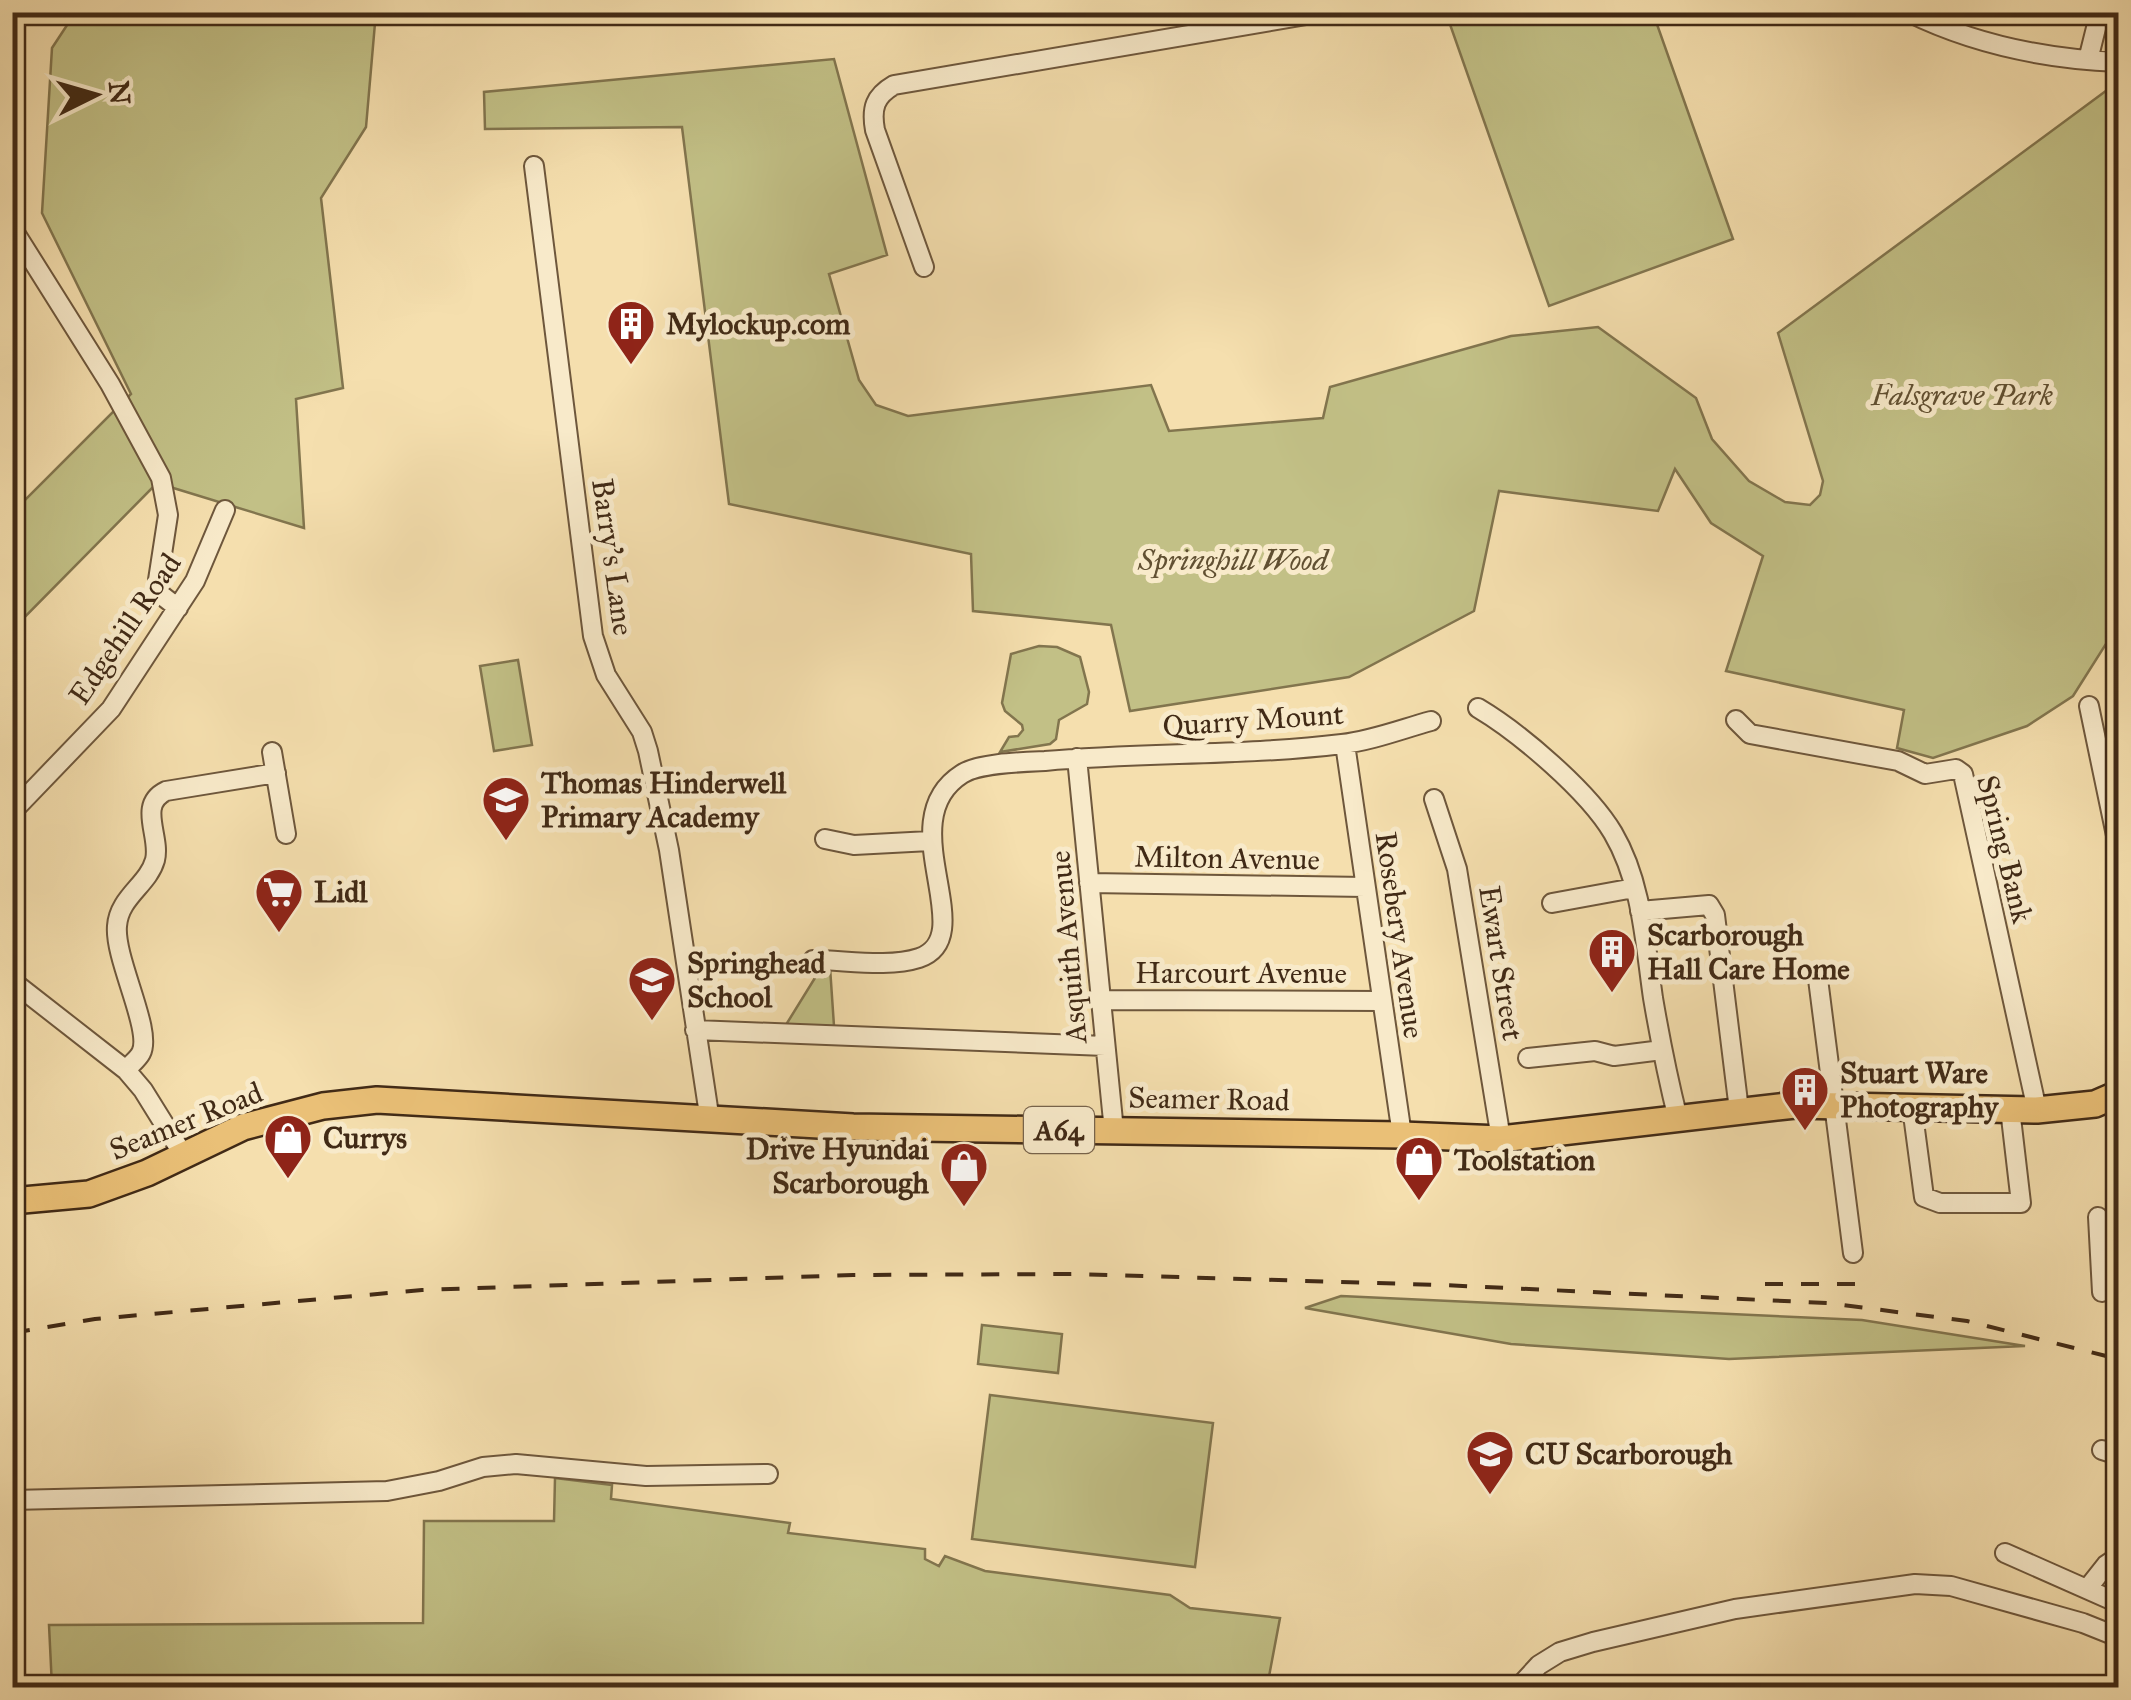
<svg xmlns="http://www.w3.org/2000/svg" width="2131" height="1700" font-family="'IM FELL Great Primer',serif">
<style>
.green{fill:#c2c086;stroke:#82754e;stroke-width:2.5}
.lines{fill:none;stroke-linecap:round;stroke-linejoin:round}
.minor-casing{stroke:#6e573c;stroke-width:22}
.highway-casing{stroke:#412a16;stroke-width:30}
.minor{stroke:#f8eaca;stroke-width:18}
.highway{stroke:#eac077;stroke-width:25}
.rail{stroke:#412a16;stroke-width:4;stroke-dasharray:18 18;stroke-linecap:butt}
.labels{text-anchor:middle;dominant-baseline:central;stroke-width:10;stroke-linejoin:round;paint-order:stroke}
.shield{fill:#f8eaca;stroke:#78644c;stroke-width:2.5}
.shield-label{font-size:28px;font-weight:bold;fill:#412a16}
.poi-label{font-size:30px;font-weight:bold;fill:#412a16;stroke:#f8eaca;text-anchor:start}
.park-label{font-size:30px;font-style:italic;fill:#615032;stroke:#f8eaca}
.street-label{font-size:30px;fill:#412a16;stroke:#f8eaca}
</style>
<rect width="100%" height="100%" fill="#f5dfae"/>
<filter id="stains"><feTurbulence type="fractalNoise" baseFrequency=".002" numOctaves="4"/><feColorMatrix values="0 0 0 0 .2 0 0 0 0 .09 0 0 0 0 .02 0 0 0 .5 -.17"/></filter>
<radialGradient id="worn" r=".72"><stop offset=".6" stop-color="#630" stop-opacity="0"/><stop offset="1" stop-color="#630" stop-opacity=".3"/></radialGradient>
<path class="green" d="M75,13H363L375,23L366,127L321,198L343,388L296,399L304,528L157,483L13,629V512L131,394L42,213L52,48Z
M1446,13H1653L1733,239L1549,306Z
M834,59L887,255L829,274L859,380L876,405L908,416L1151,385L1169,431L1323,418L1330,387L1511,336L1598,327L1696,398L1712,439L1749,481L1785,502L1810,505L1820,495L1823,481L1778,333L2118,82V625L2073,696L2027,726L1933,758L1897,748L1904,710L1726,671L1763,556L1711,523L1675,469L1658,511L1499,491L1474,611L1349,677L1130,711L1111,625L973,611L971,554L729,504L682,127L485,129L484,92Z
M1039,646L1057,647L1080,657L1089,692L1087,704L1059,720L1056,739L1050,744L1000,752L1009,737L1018,736L1023,730L1022,725L1005,711L1002,703L1011,654Z
M518,660L532,745L494,751L480,666Z
M830,967L834,1026L784,1028L818,973Z
M1341,1296L1862,1320L2025,1346L1729,1359L1511,1344L1305,1308Z
M982,1325L1062,1334L1058,1373L978,1364Z
M990,1395L1213,1423L1195,1567L972,1539Z
M555,1478L612,1485L611,1499L790,1523L788,1533L925,1549V1559L939,1566L945,1556L985,1571L1170,1595L1190,1608L1280,1618L1267,1687H52L49,1625L423,1623L424,1521H554Z"/>
<g class="lines">
<g class="minor-casing">
<path id="minor" d="M1908,12C1973,44 2046,59 2118,62
M2088,60L2100,12
M534,166L593,636L606,675L642,732L648,751L669,850L710,1121
M12,228L110,384L161,478L168,515L158,580L160,594L178,608
M924,267L875,130C871,108 875,96 894,85L1324,12
M2089,706L2118,845
M1478,708C1520,733 1588,791 1613,833C1642,882 1645,943 1653,998C1660,1039 1668,1079 1678,1119
M1736,720L1750,734L1898,761L1925,774L1956,769L1963,774L2037,1110
M1345,744L1402,1135
M272,752L286,834
M1077,758L1114,1131
M1434,799L1457,869L1501,1139
M12,812L111,709L195,581L225,510
M825,839L854,845L930,841
M1089,883L1365,887
M1552,903L1634,888
M1640,911L1709,905L1715,915L1739,1110
M813,960C845,960 888,968 919,958C983,936 888,821 962,774C979,763 1023,762 1045,761C1143,752 1245,756 1342,744C1371,741 1402,729 1431,721
M1818,979L1853,1253
M12,981L126,1070L143,1090L184,1156
M1101,1000L1382,1001
M695,1030L1105,1046
M1528,1058L1595,1051L1614,1056L1662,1050
M126,1070C131,1064 138,1059 141,1053C153,1031 114,959 117,926C119,897 148,885 155,860C161,836 137,805 166,791L276,773
M1912,1107L1924,1197L1940,1203H2021L2010,1109
M2098,1217L2102,1292
M2102,1450L2118,1455
M12,1500L387,1491L439,1481L483,1467L516,1464L646,1476L768,1474
M2005,1553L2118,1603
M2087,1589L2106,1565L2118,1557
M1310,1686L1315,1688
M1518,1688L1539,1665L1560,1652L1593,1642L1735,1609L1915,1584L1951,1586L2083,1623L2118,1637"/>
</g>
<g class="highway-casing">
<path id="highway" d="M12,1201L89,1194L147,1173L243,1127L323,1106L377,1100L853,1127L1402,1135L1501,1139L1795,1105L2037,1110L2095,1104L2118,1094"/>
</g>
<use href="#minor" class="minor"/>
<use href="#highway" class="highway"/>
<path class="rail" d="M1765,1284H1864
M12,1333L95,1319L422,1290L853,1275L1076,1274L1442,1285L1827,1303L1967,1321L2118,1359"/>
</g>
<defs>
<g id="building-pin" transform="scale(2.5)"><path d="M0 17L-7.5 6A9.5 9.5 0 1 1 7.5 6Z" fill="#8f2418" stroke="#f8eaca"/><path d="M-4-6H4V6H1V3H-1V6H-4ZM-2.5-4.3h1.7v1.8h-1.7ZM.8-4.3h1.7v1.8H.8ZM-2.5-1h1.7V.8h-1.7ZM.8-1h1.7V.8H.8Z" fill="#fff"/></g>
<g id="school-pin" transform="scale(2.5)"><path d="M0 17L-7.5 6A9.5 9.5 0 1 1 7.5 6Z" fill="#8f2418" stroke="#f8eaca"/><path d="M0-5L7-2L0 1L-7-2ZM-4 1L0 2.5L4 1V4Q0 6-4 4Z" fill="#fff"/></g>
<g id="supermarket-pin" transform="scale(2.5)"><path d="M0 17L-7.5 6A9.5 9.5 0 1 1 7.5 6Z" fill="#8f2418" stroke="#f8eaca"/><path d="M-6-5.5h2.5l.6 2H6L4.5 2H-2.5L-4.4-4H-6ZM-1.5 3.2a1.3 1.3 0 1 0 .1 0ZM3 3.2a1.3 1.3 0 1 0 .1 0Z" fill="#fff"/></g>
<g id="shop-pin" transform="scale(2.5)"><path d="M0 17L-7.5 6A9.5 9.5 0 1 1 7.5 6Z" fill="#8f2418" stroke="#f8eaca"/><path d="M-5-2.5h2.3a2.7 3.5 0 0 1 5.4 0H5L5.5 6h-11ZM-1.5-2.5h3a1.5 2.3 0 0 0-3 0Z" fill="#fff"/></g>
<g id="university-pin" transform="scale(2.5)"><path d="M0 17L-7.5 6A9.5 9.5 0 1 1 7.5 6Z" fill="#8f2418" stroke="#f8eaca"/><path d="M0-5L7-2L0 1L-7-2ZM-4 1L0 2.5L4 1V4Q0 6-4 4Z" fill="#fff"/></g>
</defs>
<g fill-rule="evenodd">
<use href="#building-pin" x="631" y="324"/>
<use href="#school-pin" x="506" y="800"/>
<use href="#supermarket-pin" x="279" y="892"/>
<use href="#building-pin" x="1612" y="952"/>
<use href="#school-pin" x="652" y="980"/>
<use href="#building-pin" x="1805" y="1090"/>
<use href="#shop-pin" x="288" y="1138"/>
<use href="#shop-pin" x="1419" y="1160"/>
<use href="#shop-pin" x="964" y="1166"/>
<use href="#university-pin" x="1490" y="1454"/>
</g>
<g class="labels">
<rect class="shield" x="1024" y="1107" width="70" height="46" rx="8"/>
<g class="shield-label">
<text x="1059" y="1130">A64</text>
</g>
<g class="poi-label">
<text x="666" y="324">Mylockup.com</text>
<text x="541" y="783">Thomas Hinderwell<tspan x="541" dy="34">Primary Academy</tspan></text>
<text x="314" y="892">Lidl</text>
<text x="1647" y="935">Scarborough<tspan x="1647" dy="34">Hall Care Home</tspan></text>
<text x="687" y="963">Springhead<tspan x="687" dy="34">School</tspan></text>
<text x="1840" y="1073">Stuart Ware<tspan x="1840" dy="34">Photography</tspan></text>
<text x="323" y="1138">Currys</text>
<text x="929" y="1149" text-anchor="end">Drive Hyundai<tspan x="929" dy="34">Scarborough</tspan></text>
<text x="1454" y="1160">Toolstation</text>
<text x="1525" y="1454">CU Scarborough</text>
</g>
<g class="park-label">
<text x="1962" y="395">Falsgrave Park</text>
<text x="1233" y="560">Springhill Wood</text>
</g>
<g class="street-label">
<text transform="translate(613 557) rotate(82)">Barry's Lane</text>
<text transform="translate(125 629) rotate(-56)">Edgehill Road</text>
<text transform="translate(1253 720) rotate(-4)">Quarry Mount</text>
<text transform="translate(2005 849) rotate(76)">Spring Bank</text>
<text transform="translate(1227 858) rotate(1)">Milton Avenue</text>
<text transform="translate(1400 935) rotate(82)">Rosebery Avenue</text>
<text transform="translate(1068 947) rotate(-95)">Asquith Avenue</text>
<text transform="translate(1501 963) rotate(81)">Ewart Street</text>
<text x="1241" y="973">Harcourt Avenue</text>
<text transform="translate(1209 1099) rotate(1)">Seamer Road</text>
<text transform="translate(186 1121) rotate(-22)">Seamer Road</text>
</g>
</g>
<rect width="2131" height="1700" fill="none" stroke="#f5dfae" stroke-width="50"/>
<rect x="15" y="15" width="2101" height="1670" fill="none" stroke="#412a16" stroke-width="5"/>
<rect x="25" y="25" width="2081" height="1650" fill="none" stroke="#412a16" stroke-width="2.5"/>
<g transform="translate(95 95) rotate(85)" stroke="#f8eaca" stroke-width="8" paint-order="stroke">
<path d="M0-8L18 38L0 25L-18 38Z" fill="#412a16"/>
<text y="-15" font-size="28" font-weight="bold" text-anchor="middle" fill="#412a16">N</text>
</g>
<rect width="100%" height="100%" filter="url(#stains)"/>
<rect width="100%" height="100%" fill="url(#worn)"/>
</svg>
